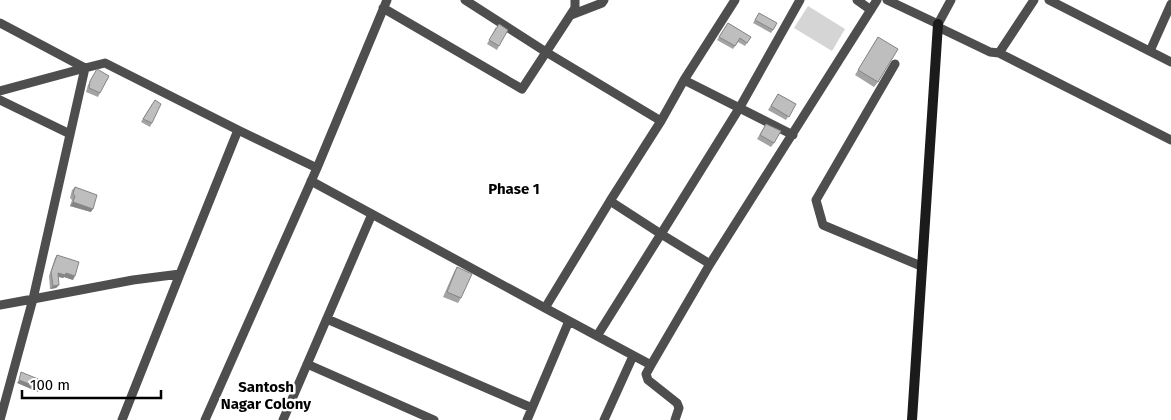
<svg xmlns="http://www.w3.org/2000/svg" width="1171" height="420" font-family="'Fira Sans',sans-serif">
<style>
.green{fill:#d5d5d5}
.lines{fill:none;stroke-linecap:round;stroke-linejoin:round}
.street{stroke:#4e4e4e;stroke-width:9}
.secondary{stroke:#1b1b1b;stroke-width:10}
.wall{fill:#a3a3a3}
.shaded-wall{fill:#858585}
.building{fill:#bebebe;stroke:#858585}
.labels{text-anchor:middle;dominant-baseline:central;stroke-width:5;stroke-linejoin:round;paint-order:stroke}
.neighbourhood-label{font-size:15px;font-weight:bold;fill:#000;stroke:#fff}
</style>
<rect width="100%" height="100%" fill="#fff"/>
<path class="green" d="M808,6L845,29L832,51L794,28Z"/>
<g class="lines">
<path class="street" d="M465,0L546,52L661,121
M857,0L871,10
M887,0L938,24L951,0
M1049,0L1171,62
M383,8L522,89L575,8V0
M571,15L602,3L604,0
M0,23L85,68L105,63L238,130
M938,27L990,52L999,53L1171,140
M1150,51L1171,4
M999,53L1034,0
M895,64L816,200L823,225L921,266
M684,80L735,0
M0,91L85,68L33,299L0,305
M0,100L70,134
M793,135L684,80L661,121L610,201L661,234L740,107L800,0
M311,181L545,308L651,365L710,264L661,234L597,336
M710,264L877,0
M545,308L610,201
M327,319L532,408
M307,364L434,420
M651,365L646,374L648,380L677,403L679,408L675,420
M0,420L33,299L133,280L180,274L238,130L317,168L387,0
M122,420L180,274
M205,420L317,168
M283,420L372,214
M527,420L569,321
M604,420L633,356"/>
<path class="secondary" d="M912,420L938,24"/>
</g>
<path class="wall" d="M759,13L773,30L771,33L753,23Z
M728,23L751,37L745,46L738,42L733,49L717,40Z
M496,27L499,46L497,50L487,44Z
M878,37V82L874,87L855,75Z
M97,69L100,93L98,97L86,92L88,85Z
M778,94L796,104L786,120L768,110Z
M152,104V123L150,127L141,122Z
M766,124L774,143L771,147L757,139Z
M75,187L91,212L70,206L72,200L70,198L72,190Z
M57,255L73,280L64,277L63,278L59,277V285L56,288L50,289L49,276L55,258Z
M457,267L461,298L458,303L443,297L454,272Z"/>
<path class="shaded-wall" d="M73,202L93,209L91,212L70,206Z
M58,273H66L75,276L73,280L64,277L63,278L56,276Z
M59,285L56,288L50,289L53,286Z
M19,380L40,388L38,392L17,383Z"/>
<path class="building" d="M759,13L777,23L773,30L755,20Z
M728,23L751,37L747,43L740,38L735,46L719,37Z
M499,24L508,30L499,46L489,40Z
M878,37L898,49L878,82L858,70Z
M97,69L109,76L100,93L89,88L90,81Z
M778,94L796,104L789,117L771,106Z
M155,100L161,104L152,123L143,119Z
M766,124L781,131L774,143L760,135Z
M75,187L97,195L93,209L73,202L75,196L73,194Z
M57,255L79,262L75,276L66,273L65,275L58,273L59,285L53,286L51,272Z
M457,267L472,274L461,298L447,292Z
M21,372L43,381L40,388L19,380Z"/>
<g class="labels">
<g class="neighbourhood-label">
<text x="514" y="189">Phase 1</text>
<text x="266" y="387">Santosh<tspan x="266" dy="17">Nagar Colony</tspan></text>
</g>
</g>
<path d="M22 390v8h139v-8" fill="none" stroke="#000000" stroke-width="2.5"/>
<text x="30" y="390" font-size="15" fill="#000000" stroke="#ffffff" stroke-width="4" paint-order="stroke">100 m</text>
</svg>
